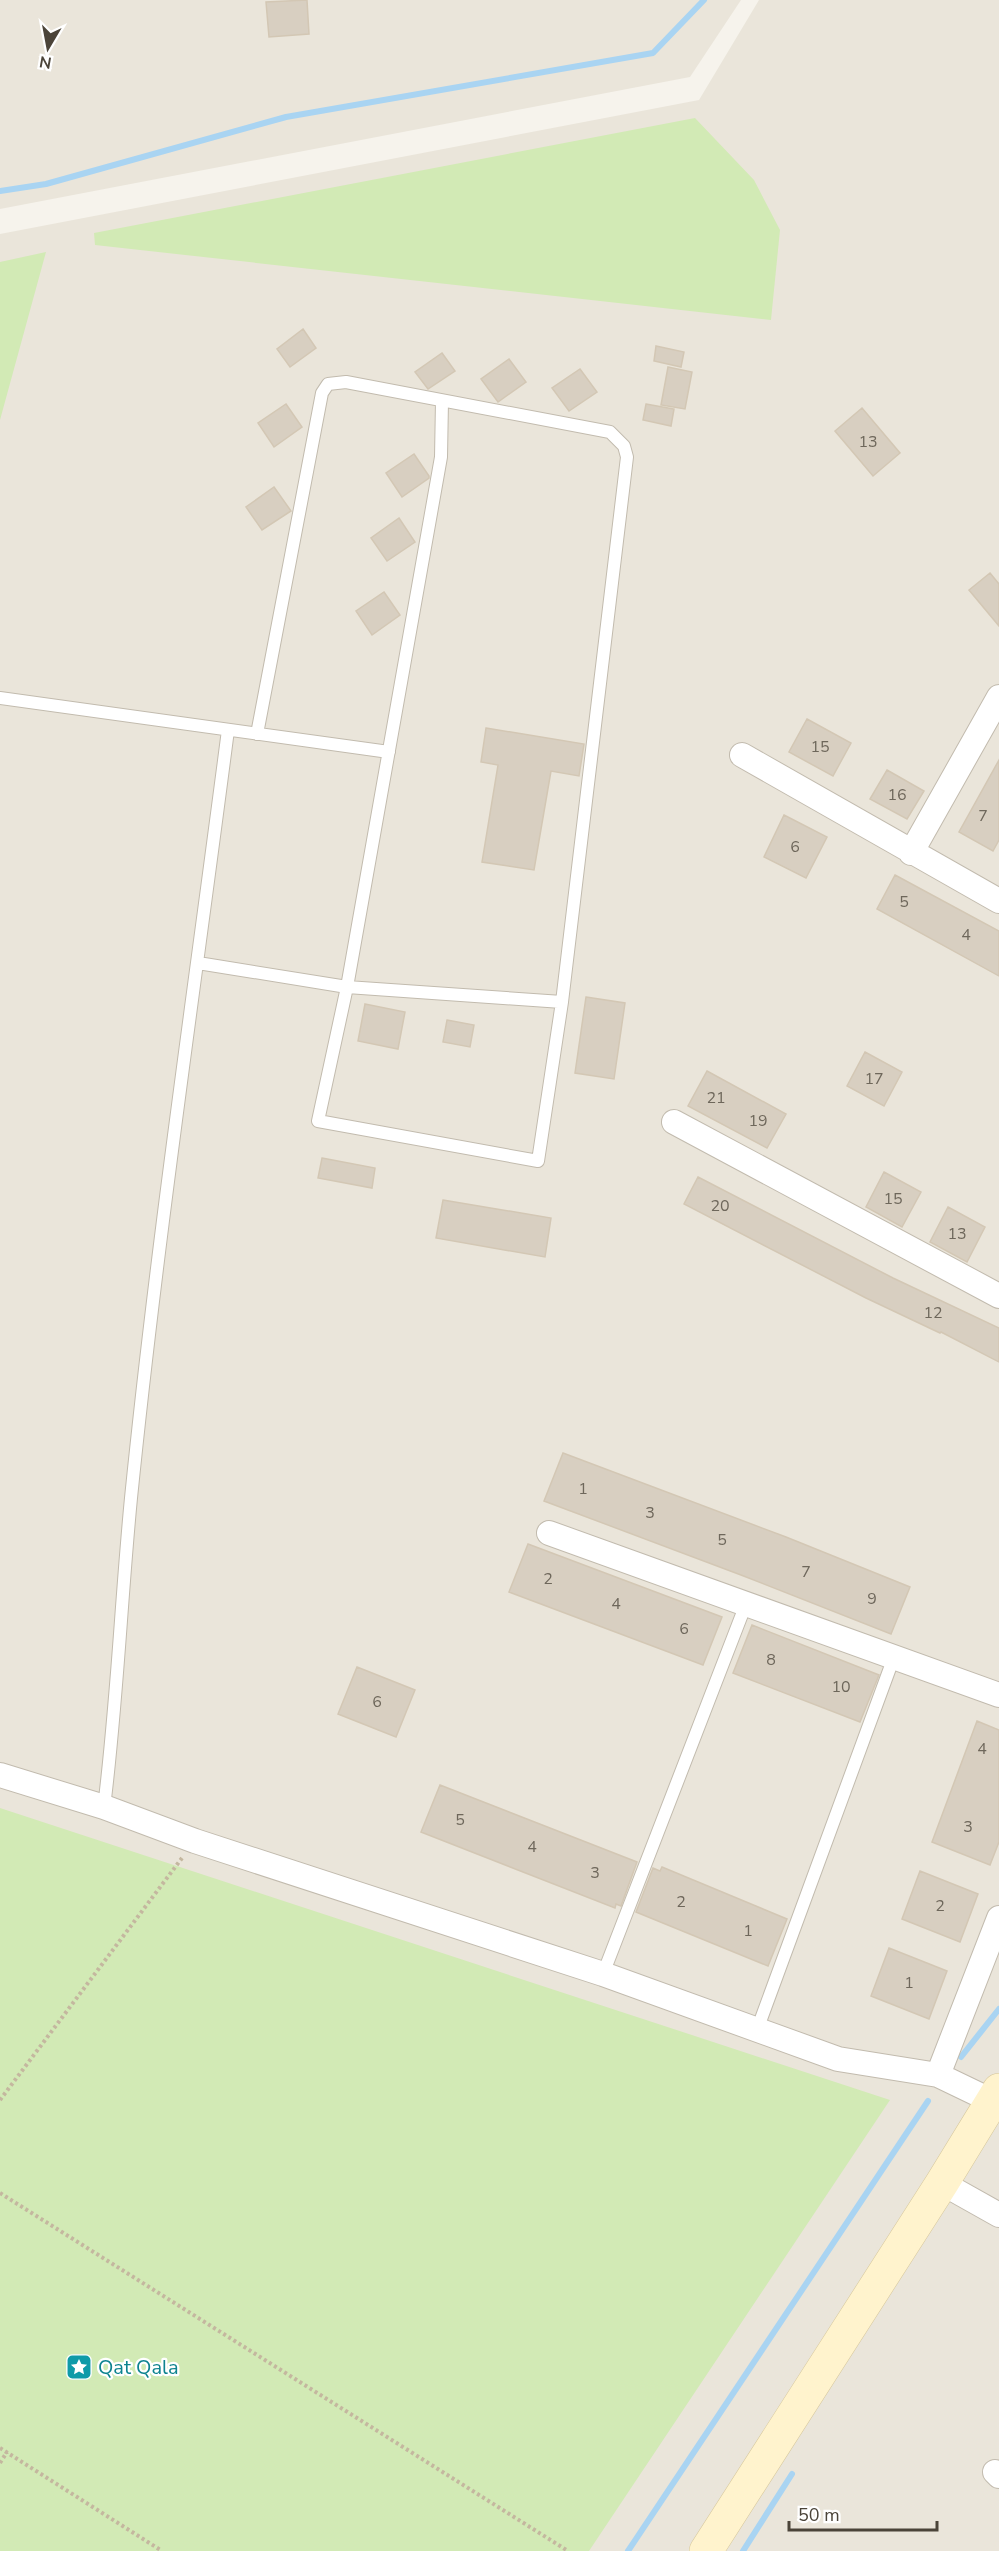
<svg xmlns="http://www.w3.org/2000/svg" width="999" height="2551" font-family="'Nunito Sans',sans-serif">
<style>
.residential{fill:#eae5da}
.green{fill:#d2eab5}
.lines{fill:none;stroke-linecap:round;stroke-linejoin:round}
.stream{stroke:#a9d4f2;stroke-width:6}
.building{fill:#d8cfc1;stroke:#d3c7b4;stroke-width:1.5}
.lane-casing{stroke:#c2bbae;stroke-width:14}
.street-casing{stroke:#c2bbae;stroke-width:26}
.secondary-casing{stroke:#d6c79b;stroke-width:34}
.path{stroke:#c4b79f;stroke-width:4;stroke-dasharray:3 3;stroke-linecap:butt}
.lane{stroke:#fff;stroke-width:12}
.street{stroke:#fff;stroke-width:24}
.secondary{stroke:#fff3cd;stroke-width:33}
.labels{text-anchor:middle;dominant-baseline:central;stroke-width:4.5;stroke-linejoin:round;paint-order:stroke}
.number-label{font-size:16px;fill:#6e675b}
.culture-label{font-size:20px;fill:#0d838f;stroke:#fff;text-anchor:start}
</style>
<rect width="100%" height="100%" fill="#f6f3ec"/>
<path class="residential" d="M0,0H741L690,77L0,209Z
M759,0H999V2551H0V234L699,100Z"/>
<path class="green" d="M695,118L754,180L780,230L771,320L95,245L94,233Z
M46,252L0,420V262Z
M0,1808L890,2100L589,2551H0Z"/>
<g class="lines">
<path class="stream" d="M0,191L46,184L286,117L653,53L704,0
M961,2057L999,2009
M628,2551L928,2101
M743,2551L792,2474"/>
</g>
<path class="building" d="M307,0L309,34L269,37L266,2Z
M303,329L316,348L290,367L277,349Z
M656,346L684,352L681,367L654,361Z
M442,353L455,371L428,389L415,372Z
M509,359L526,382L498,402L481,379Z
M668,367L692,372L685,409L661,405Z
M580,369L597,392L569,411L552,388Z
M286,404L302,427L274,447L258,423Z
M646,404L674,409L671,426L643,420Z
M862,408L900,453L873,476L835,431Z
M414,454L429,476V478L402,497L386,473Z
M274,487L291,511L262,530L246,507Z
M399,518L415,542L387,561L371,538Z
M990,573L999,584V626L969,590Z
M384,592L400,615L372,635L356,611Z
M807,719L851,743L833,776L789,752Z
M486,728L584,744L579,776L551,771L534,870L482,862L498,765L481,762Z
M999,760V840L993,851L959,832Z
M887,770L924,791L907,819L870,799Z
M784,815L827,837L806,878L764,857Z
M895,875L999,931V976L877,909Z
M586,997L625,1003L614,1079L575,1073Z
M365,1004L405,1012L398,1049L358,1041Z
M447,1020L474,1025L470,1047L443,1042Z
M865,1052L902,1072L884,1106L847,1086Z
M707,1071L786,1114L767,1148L688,1106Z
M322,1158L375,1168L372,1188L318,1178Z
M884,1172L921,1192L902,1227L866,1207Z
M698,1177L893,1278L999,1328V1362L941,1332L940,1333L866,1298L684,1204Z
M443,1200L551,1218L545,1257L436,1238Z
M948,1207L985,1227L967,1262L930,1242Z
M563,1453L786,1537L910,1587L891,1634L741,1575L544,1501Z
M528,1544L722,1617L703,1665L509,1592Z
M752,1625L879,1675L860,1722L733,1673Z
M357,1667L415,1690L396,1737L338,1714Z
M977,1721L999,1730V1842L990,1865L932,1842Z
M440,1785L637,1862L621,1906L616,1904L615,1908L421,1832Z
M662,1867L787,1919L768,1966L636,1912L653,1868L660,1871Z
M920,1871L978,1894L960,1942L902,1919Z
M889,1948L947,1971L929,2019L871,1996Z"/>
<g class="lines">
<g class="lane-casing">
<path id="lane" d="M0,698L389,752
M257,734L322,393L328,384L346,382L610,432L624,446L627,457L562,1002
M198,963L347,987L441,457L442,401
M347,987L562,1002L538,1161L318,1121Z
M104,1807C117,1704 121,1601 131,1498C157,1241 195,985 228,730
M603,1974L746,1604
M757,2030L894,1657"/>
</g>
<g class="street-casing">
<path id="street" d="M742,755L999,901
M911,853L999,697
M674,1122L999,1296
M549,1533L999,1695
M0,1775L104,1807L195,1841L603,1974L838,2059L938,2075L992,2101
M938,2075L999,1918
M942,2183L999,2215
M995,2472L999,2476"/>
</g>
<g class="secondary-casing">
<path id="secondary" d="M706,2551L942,2183L999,2090"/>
</g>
<path class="path" d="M0,2100L182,1858
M0,2193L568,2551
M0,2448L162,2551
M0,2463L7,2452"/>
<use href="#lane" class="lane"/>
<use href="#street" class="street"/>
<use href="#secondary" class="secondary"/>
</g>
<defs>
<g id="sight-square" transform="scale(1.35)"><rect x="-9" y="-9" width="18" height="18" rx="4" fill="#0f9aa8" stroke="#fff"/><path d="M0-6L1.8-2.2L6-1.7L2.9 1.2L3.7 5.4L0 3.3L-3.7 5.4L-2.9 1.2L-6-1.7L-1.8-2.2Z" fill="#fff"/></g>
</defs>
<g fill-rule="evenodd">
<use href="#sight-square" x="79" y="2367"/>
</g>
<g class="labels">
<g class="number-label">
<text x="868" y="442">13</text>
<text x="820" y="747">15</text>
<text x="897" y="795">16</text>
<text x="983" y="816">7</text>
<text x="795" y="847">6</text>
<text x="904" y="902">5</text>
<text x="966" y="935">4</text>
<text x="874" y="1079">17</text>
<text x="716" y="1098">21</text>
<text x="758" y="1121">19</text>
<text x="893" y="1199">15</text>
<text x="720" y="1206">20</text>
<text x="957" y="1234">13</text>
<text x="933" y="1313">12</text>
<text x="583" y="1489">1</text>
<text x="650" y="1513">3</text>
<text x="722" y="1540">5</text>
<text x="806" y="1572">7</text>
<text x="548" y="1579">2</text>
<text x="872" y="1599">9</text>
<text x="616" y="1604">4</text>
<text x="684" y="1629">6</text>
<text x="771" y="1660">8</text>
<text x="841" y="1687">10</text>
<text x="377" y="1702">6</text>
<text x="982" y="1749">4</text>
<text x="460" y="1820">5</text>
<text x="968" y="1827">3</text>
<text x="532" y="1847">4</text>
<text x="595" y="1873">3</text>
<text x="681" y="1902">2</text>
<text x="940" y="1906">2</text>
<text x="748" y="1931">1</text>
<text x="909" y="1983">1</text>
</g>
<g class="culture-label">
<text x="98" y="2367">Qat Qala</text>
</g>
</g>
<g transform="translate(48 48) rotate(190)" stroke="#ffffff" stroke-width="4.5" paint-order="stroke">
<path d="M0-4.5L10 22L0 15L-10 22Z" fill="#4b4439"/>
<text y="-9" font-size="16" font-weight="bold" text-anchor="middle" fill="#4b4439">N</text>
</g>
<path d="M789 2521v9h148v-9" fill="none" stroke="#4b4439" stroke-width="3"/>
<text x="798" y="2521" font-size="18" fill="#4b4439" stroke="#ffffff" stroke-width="4.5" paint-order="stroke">50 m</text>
</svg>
